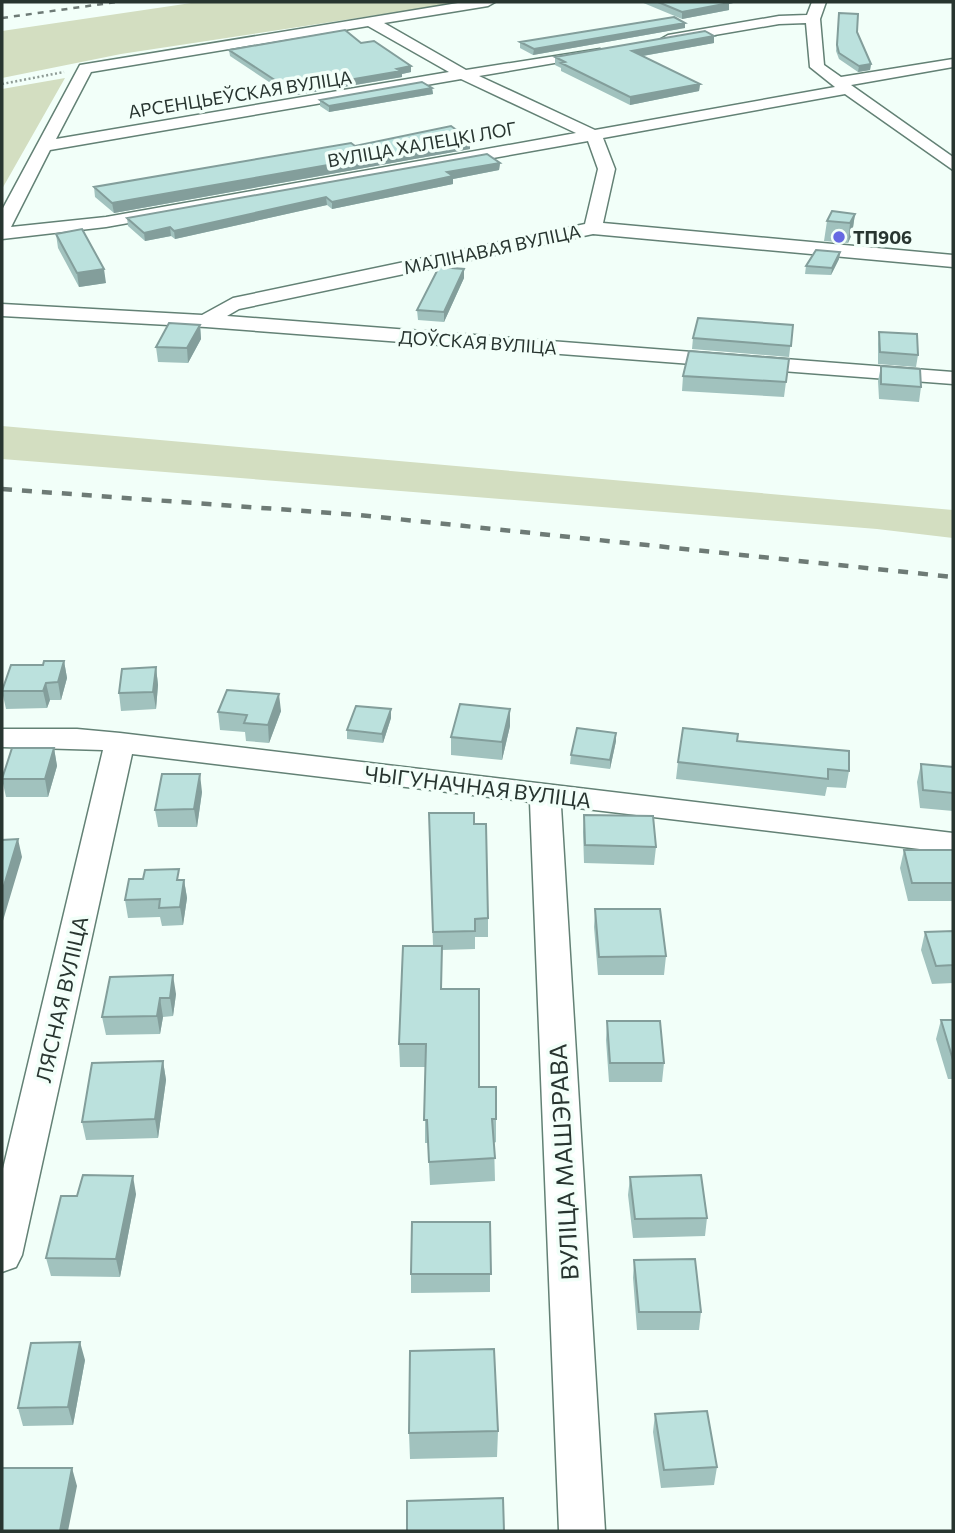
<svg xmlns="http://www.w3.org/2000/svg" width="955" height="1533" font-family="Commissioner,sans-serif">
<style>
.green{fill:#d3dec1}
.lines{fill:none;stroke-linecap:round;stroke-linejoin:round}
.street-casing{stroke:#638175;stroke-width:3}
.path{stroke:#8f9c96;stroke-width:2.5;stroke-dasharray:2 2.5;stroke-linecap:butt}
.street{fill:#fff;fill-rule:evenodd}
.rail-far1{stroke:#6e7b76;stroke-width:2.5;stroke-dasharray:6 6;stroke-linecap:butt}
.rail{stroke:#6e7b76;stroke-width:4.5;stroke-dasharray:10 10;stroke-linecap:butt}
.wall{fill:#a1c2be}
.shaded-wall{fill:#839e9b}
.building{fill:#bbe1dd;stroke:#839e9b;stroke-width:2}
.poi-dot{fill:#6669e2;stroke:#f2fff9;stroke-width:2.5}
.labels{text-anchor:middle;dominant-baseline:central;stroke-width:7;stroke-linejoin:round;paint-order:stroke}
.far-street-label{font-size:18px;fill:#283530;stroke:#f2fff9}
.far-poi-label{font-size:18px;font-weight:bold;fill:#283530;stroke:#f2fff9;text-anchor:start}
.street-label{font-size:21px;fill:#283530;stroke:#f2fff9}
.near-street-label{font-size:24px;fill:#283530;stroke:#f2fff9}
</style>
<rect width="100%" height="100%" fill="#f2fff9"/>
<path class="green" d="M198,2H463L121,54L2,78V31Z
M65,78L2,189V89Z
M2,426L953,510V538L877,529L2,459Z"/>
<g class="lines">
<g class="street-casing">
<path id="street" d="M464,2H495L488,6L384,23L466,70L600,49L602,52L595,56L479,76L595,130L835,87L810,67L806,23L779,24L668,43L661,39L668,35L779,16L807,15L812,2H826L820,19L824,65L841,77L953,59V67L851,85L953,157V170L845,94L603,138L615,169L603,223L953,255V267L593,234L239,309L227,316L953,372V384L206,327L2,316V304L202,315L233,298L585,224L598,169L588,141L106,227L2,239V210L80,65ZM368,26L449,72L56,139L91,72ZM461,79L576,133L106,217L11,227L50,150Z
M2,729H77L120,733L953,833V853L561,806L605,1531H559L530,802L132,754L22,1255L16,1267L2,1272V1173L103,750L2,747Z"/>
</g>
<path class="path" d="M2,84L64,72"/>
<use href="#street" class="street"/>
<path class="rail-far1" d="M2,18L117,2"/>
<path class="rail" d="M2,489L359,515L953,577"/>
</g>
<path class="wall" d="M641,2H726L729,10L682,19Z
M839,13L857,32L871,64L870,70L858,72L839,59L836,51Z
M685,28L533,55L520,48V42Z
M714,36V43L643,56L700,84L699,91L630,105L561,71V68L555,65V57Z
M361,43L411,72L402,74V77L290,96L230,56L229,50Z
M432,88L433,94L329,112L320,106V100Z
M470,140V149L114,213L95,197L94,187L355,146Z
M500,163L499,170L453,179V184L332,209L327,205L175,239L171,236L145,241L128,226L127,218Z
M855,214L852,234L848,243L824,241L827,221Z
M56,234L106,283L79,287L58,248Z
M840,252L839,259L831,275L805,274L806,266Z
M464,269V278L444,322L418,320L417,310Z
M200,325L201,339L188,363L158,362L156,347Z
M793,325L789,357L692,349L693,338Z
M879,332L918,355L916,367L878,364V344Z
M789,359L784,397L682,391L683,376Z
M881,366L921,387L919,402L879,399L878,381Z
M64,661L67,678L61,700H50L47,708L6,709L2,691L43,665Z
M156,667L158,685L156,709L121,711L119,693Z
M391,709V718L383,743L347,739V730Z
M281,711L269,743L246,741L245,732L220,730L218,712Z
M510,726L502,760L451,755V737Z
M616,733V741L610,769L570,764L571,755Z
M737,741L849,771L846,788L827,787L825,796L676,779L678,762Z
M54,748L57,766L48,797H6L2,779Z
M921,764L953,767V811L920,808L917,782Z
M202,792L197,827H158L155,810Z
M429,813L474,824L488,918V937H475V949L442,950V989L479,1087L496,1119V1142L494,1143L495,1181L430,1185L428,1143H425V1067H400L399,1044L433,946Z
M584,815L656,847L654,865L584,863L583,832Z
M904,850H953V901H908L900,868Z
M181,880H184L187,898L183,925L162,926L160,917L128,918L125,900Z
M595,909L666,956L664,975H598L594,927Z
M953,931V983L932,984L921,950L925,932Z
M176,994L173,1016L163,1017L160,1034L106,1035L102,1017Z
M941,1020H953V1079H948L936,1039Z
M607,1021L664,1063L662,1082H609L606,1040Z
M163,1061L166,1080L158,1138L86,1140L82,1122Z
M630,1177L707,1218L705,1236L633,1238L628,1195Z
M136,1194L120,1277L51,1276L46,1258L77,1196Z
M490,1222V1292L411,1293V1274Z
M634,1260L701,1312L699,1330H637L633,1278Z
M85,1360L73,1425L23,1426L18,1408Z
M655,1414L717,1467L714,1485L661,1488L653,1432Z
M498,1431L497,1457L410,1459L409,1433Z"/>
<path class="shaded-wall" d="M729,3V10L682,19V12Z
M685,23V28L533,55L534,49Z
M714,36V43L631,58L632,51Z
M871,64L870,70L858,72L859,66Z
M411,66V72L402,74V77L290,96V90Z
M700,84L699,91L630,105V97Z
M432,88L433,94L329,112V106Z
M470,140V149L114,213L112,203Z
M500,163L499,170L453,179V184L332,209V202L447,172Z
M326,197L327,205L175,239L174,231Z
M855,214L852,234L848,243L850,223Z
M170,227L171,236L145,241L144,233Z
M840,252L839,259L831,275L832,268Z
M104,269L106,283L79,287L77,273Z
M464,269V278L444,322V312Z
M200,325L201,339L188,363L187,348Z
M64,661L67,678L61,700L58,682Z
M156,667L158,685L156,709L153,692Z
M46,683L50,700L47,708L43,691Z
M279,694L281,711L269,743L268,725Z
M391,709V718L383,743L382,734Z
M510,709V726L502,760V742Z
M616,733V741L610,769V760Z
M54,748L57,766L48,797L45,779Z
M200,774L202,792L197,827L194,809Z
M18,839L22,857L2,924V892Z
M184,880L187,898L183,925L180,907Z
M173,975L176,994L173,1016L170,998Z
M160,998L163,1017L160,1034L157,1016Z
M163,1061L166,1080L158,1138L155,1119Z
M133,1176L136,1194L120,1277L116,1259Z
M80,1342L85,1360L73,1425L68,1407Z
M72,1468L77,1486L68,1531H60Z"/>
<path class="building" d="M658,2H726L729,3L682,12Z
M839,13L858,14L857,32L871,64L859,66L839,53L837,45Z
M674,17L685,23L534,49L520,42Z
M345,30L361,43L374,41L411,66L397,69L401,71L290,90L229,50Z
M705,31L714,36L632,51L700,84L630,97L561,63L565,62L555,57Z
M422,82L432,88L329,106L320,100Z
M451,126L470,140L112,203L94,187L351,143L355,146Z
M487,154L500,163L447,172L453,176L332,202L326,197L174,231L170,227L144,233L127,218Z
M832,211L855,214L850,223L827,221Z
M82,229L104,269L77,273L56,234Z
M816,250L840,252L832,268L806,266Z
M439,267L464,269L444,312L417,310Z
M698,318L793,325L791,346L693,338Z
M169,323L200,325L187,348L156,347Z
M879,332L917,334L918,355L880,352Z
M689,351L789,359L786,382L683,376Z
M881,366L920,369L921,387L881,384Z
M44,661H64L58,682L46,683L43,691H2L11,665H43Z
M156,667L153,692L119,693L122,669Z
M227,690L279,694L268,725L244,723L247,715L218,712Z
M460,704L510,709L502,742L451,737Z
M356,706L391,709L382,734L347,730Z
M577,728L616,733L610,760L571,755Z
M683,728L738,734L737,741L849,751V771L828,769V779L678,762Z
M12,748H54L45,779H2Z
M921,764L953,767V793L923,790Z
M162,774H200L194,809L155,810Z
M429,813H474V824H486L488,918L475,919V931L433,932Z
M584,815L653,816L656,847L585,845Z
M18,839L2,892V840Z
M904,850H953V883H912Z
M179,869L177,880H184L180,907L159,908L160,899L125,900L129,879H143L145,870Z
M595,909H660L666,956L599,957Z
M953,931V965L936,966L925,932Z
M403,946H442L441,989H479V1087H496V1119H492L495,1158L429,1162L427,1120H424L426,1044H399Z
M173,975L170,998H160L157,1016L102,1017L110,977Z
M941,1020H953V1060Z
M607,1021H660L664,1063H610Z
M163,1061L155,1119L82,1122L92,1063Z
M83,1175L133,1176L116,1259L46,1258L61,1196H77Z
M701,1175L707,1218L635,1219L630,1177Z
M412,1222H490L491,1274H411Z
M695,1259L701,1312H639L634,1260Z
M80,1342L68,1407L18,1408L31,1343Z
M494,1349L498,1431L409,1433L410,1351Z
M707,1411L717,1467L664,1470L655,1414Z
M2,1468H72L60,1531H2Z
M503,1498L504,1531H407V1501Z"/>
<circle class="poi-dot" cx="839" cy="237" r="7"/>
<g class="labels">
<g class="far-street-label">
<text transform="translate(240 94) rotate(-9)">АРСЕНЦЬЕЎСКАЯ ВУЛІЦА</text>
<text transform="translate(422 144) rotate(-10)">ВУЛІЦА ХАЛЕЦКІ ЛОГ</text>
<text transform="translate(492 249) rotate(-12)">МАЛІНАВАЯ ВУЛІЦА</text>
<text transform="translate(478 342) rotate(4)">ДОЎСКАЯ ВУЛІЦА</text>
</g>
<g class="far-poi-label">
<text x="853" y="237">ТП906</text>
</g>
<g class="street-label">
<text transform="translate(478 786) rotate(7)">ЧЫГУНАЧНАЯ ВУЛІЦА</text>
<text transform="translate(61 999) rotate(-77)">ЛЯСНАЯ ВУЛІЦА</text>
</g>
<g class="near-street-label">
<text transform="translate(563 1162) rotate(-93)">ВУЛІЦА МАШЭРАВА</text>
</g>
</g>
<rect width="955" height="1533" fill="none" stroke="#283530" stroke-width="7"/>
</svg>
